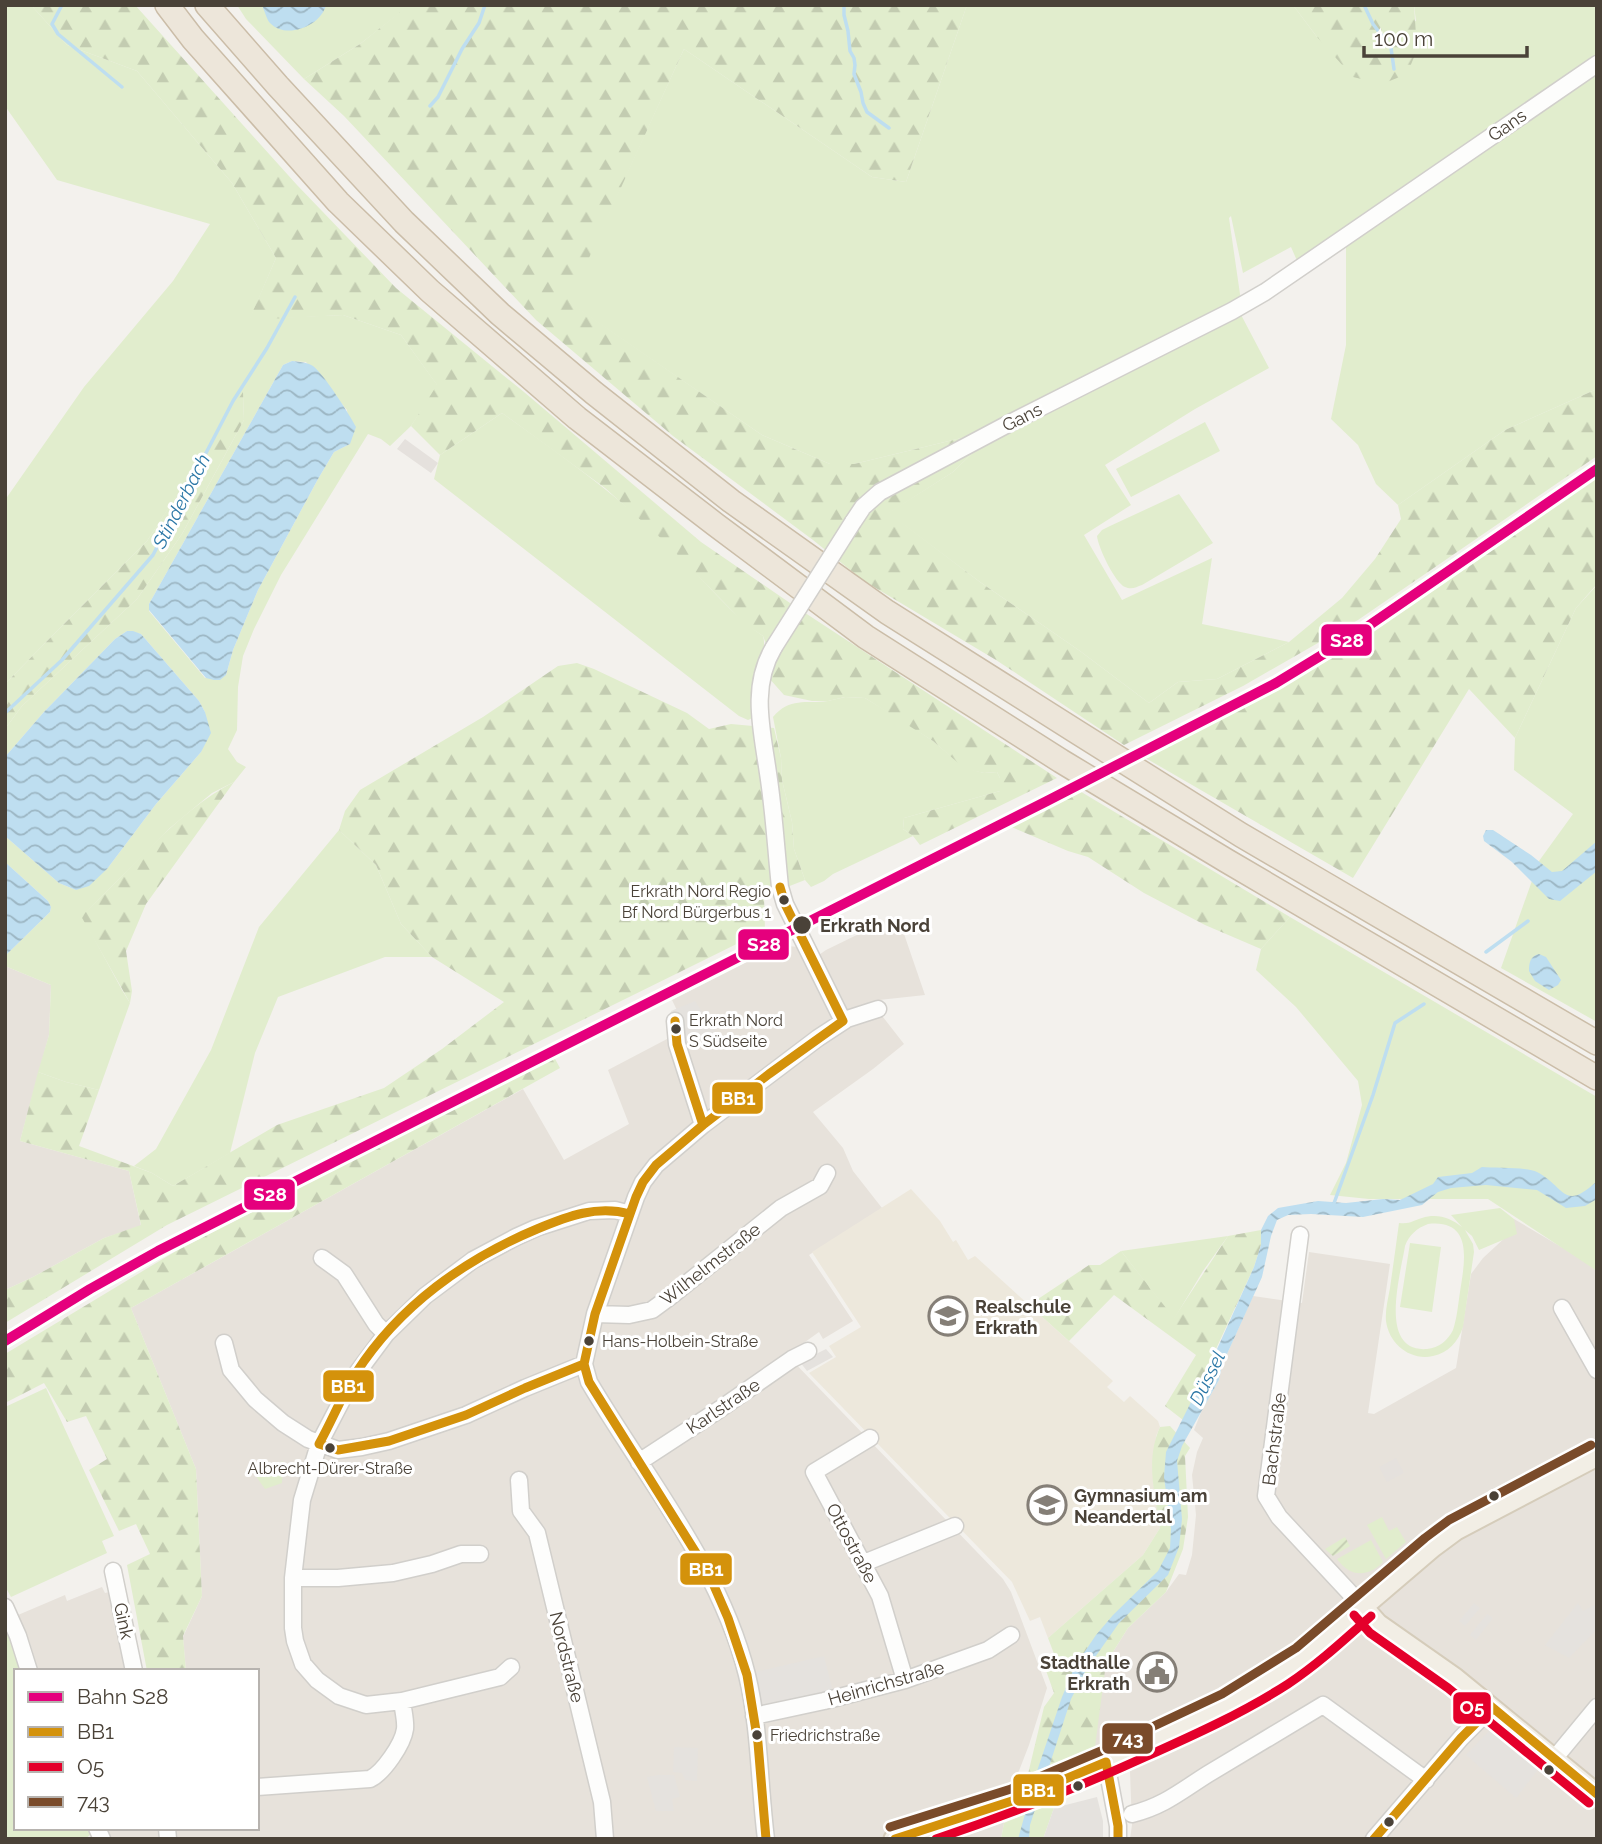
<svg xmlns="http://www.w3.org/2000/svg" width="1602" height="1844" font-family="Raleway,sans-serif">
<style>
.residential{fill:#e7e2db}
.industrial{fill:#e5e1dd}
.education{fill:#ede8dc}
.green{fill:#e1edcd;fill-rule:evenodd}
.forest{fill:url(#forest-firs)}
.garden{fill:url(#garden-furrows)}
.parking{fill:#e5e2de}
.water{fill:url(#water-waves)}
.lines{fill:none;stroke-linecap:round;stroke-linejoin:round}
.stream{stroke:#bedef0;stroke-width:3.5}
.minor-casing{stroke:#d1cfcb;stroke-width:19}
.major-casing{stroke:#d5ccba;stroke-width:23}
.highway-casing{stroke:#cbbda8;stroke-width:26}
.minor{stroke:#fdfdfc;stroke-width:16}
.major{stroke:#f2eee5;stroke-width:19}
.highway{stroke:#ede6da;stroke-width:23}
.minor-bridge-casing{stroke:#d1cfcb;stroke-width:19;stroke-linecap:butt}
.minor-bridge{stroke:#fdfdfc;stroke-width:16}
.bus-1-casing{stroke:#fff;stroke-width:14}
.bus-2-casing{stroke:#fff;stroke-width:14}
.bus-3-casing{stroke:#fff;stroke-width:14}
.bus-1{stroke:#d4920b;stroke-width:9}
.bus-2{stroke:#e4002b;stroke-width:9}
.bus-3{stroke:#7a4b2a;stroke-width:9}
.rail-1-casing{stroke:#fff;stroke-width:16}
.rail-1{stroke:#e5007d;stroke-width:10}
.bus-dot{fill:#4a4238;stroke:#fff;stroke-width:2.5}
.labels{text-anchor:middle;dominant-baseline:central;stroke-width:6;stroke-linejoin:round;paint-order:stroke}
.bus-label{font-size:16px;fill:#4a4238;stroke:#fff;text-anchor:start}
.street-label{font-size:18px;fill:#4a4238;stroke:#fff}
.stop-label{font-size:18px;font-weight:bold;fill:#4a4238;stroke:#fff;text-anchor:start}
.poi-label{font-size:18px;font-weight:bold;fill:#4a4238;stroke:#fff;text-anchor:start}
.water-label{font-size:19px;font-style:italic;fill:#2c78a7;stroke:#fff}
.line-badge{stroke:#fff;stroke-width:2.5}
.badge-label{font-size:19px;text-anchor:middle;font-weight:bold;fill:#fff}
</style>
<defs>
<pattern id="forest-firs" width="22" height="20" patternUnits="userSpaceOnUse" patternTransform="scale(1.75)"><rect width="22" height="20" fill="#e1edcd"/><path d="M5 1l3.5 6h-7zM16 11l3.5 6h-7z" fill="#c3ccb1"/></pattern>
<pattern id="garden-furrows" width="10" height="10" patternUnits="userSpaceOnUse" patternTransform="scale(1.75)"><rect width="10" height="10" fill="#e1edcd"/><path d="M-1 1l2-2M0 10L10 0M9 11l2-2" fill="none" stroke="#c3ccb1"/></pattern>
<pattern id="water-waves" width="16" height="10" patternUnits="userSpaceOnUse" patternTransform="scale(1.75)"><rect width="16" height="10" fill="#bedef0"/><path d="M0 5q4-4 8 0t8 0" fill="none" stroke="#9cb6c3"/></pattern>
</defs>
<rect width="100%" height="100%" fill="#f3f1ed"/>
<path class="residential" d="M865,931H885L904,934L925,995L879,1000L883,1017L904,1044L873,1069L813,1112L843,1148L853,1171L882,1208L809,1255L853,1321L823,1339L819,1332L787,1355L1003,1579L1011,1592L1047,1688L1029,1745L1015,1781L995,1792L1004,1823L1001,1839H112L107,1828H257V1671H186L183,1637L202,1596L196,1469L131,1308L523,1089L564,1160L629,1124L608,1070L686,1029L672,1000L786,942L788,946L798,947L816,957L826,950Z
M5,966L51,985L49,1035L20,1141L129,1171L141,1226L104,1238L33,1277L5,1290Z
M1514,1219L1580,1258L1597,1271V1839H1130L1132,1825L1130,1772L1118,1737L1063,1760L1106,1663L1128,1628L1166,1592L1179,1574L1186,1575L1192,1555L1196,1515L1192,1475L1197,1452L1203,1438L1194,1430L1202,1410L1219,1380L1222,1365L1253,1296L1302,1303L1309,1252L1390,1264L1368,1413L1374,1414L1456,1368L1471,1274L1483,1258L1509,1234Z
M102,1587L105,1593L114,1591L130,1671H38L30,1643L18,1615L65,1595L67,1601Z"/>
<path class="industrial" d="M405,439L438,463L431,473L397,449Z
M1396,1458L1404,1473L1387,1482L1379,1467Z"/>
<path class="education" d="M911,1189L940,1221L953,1242L956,1240L968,1260L975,1256L1113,1381L1107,1387L1124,1402L1130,1396L1158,1421L1160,1427L1156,1436L1153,1481L1160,1528L1143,1555L1048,1638L1040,1617L1030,1621L1012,1582L809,1373L836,1357L829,1346L861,1327L812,1252Z"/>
<path class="green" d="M5,5H31L67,45L137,71L232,183L276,258L250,319L343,315L401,335L438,386L411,426L390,446L381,439L368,434L281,575L254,629L243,656L238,687L237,730L228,749L237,762L246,767L234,782L212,793L170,828L82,916L122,990L130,1003L99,1090L66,1082L38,1072L49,1035L51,985L5,966V956L50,912L51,907L48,901L5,862V836L59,883L76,890L107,869L156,804L201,752L205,712L199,701L141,634L127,631L115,639L43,713L5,757V729L22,706L137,599L182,534L244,420L243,394L147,541L50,638L5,684V500L84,387L173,281L210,224L57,180L5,106ZM292,361L306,362L347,410L350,444L334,452L318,479L258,590L233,650L226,675L205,678L149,611V604L283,365Z
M237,5H406V8L360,44L304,79L246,19Z
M967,5H1293L1317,37L1416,21L1414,5H1597V389L1505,430L1398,505L1376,484L1358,445L1331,419L1346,345V241L1298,263L1291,247L1243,273L1231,216L1229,218L1241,301L986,432L854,464H830L762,435L568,302L684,49L872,177L906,182Z
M1239,311L1269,368L1195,409L1105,465L1131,505L1084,535L1122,600L1212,558L1202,624L1289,642L1217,679L1178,682L1149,703L1080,651L980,582L888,513L953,472L989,437Z
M502,413C558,453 613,492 663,539C697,571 725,610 763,636C767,649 759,657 756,670C752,686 753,701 755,717L748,720L739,716L434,479L440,455Z
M1205,422L1220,451L1131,497L1116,469Z
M1179,494L1213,543L1142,585C1136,587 1132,590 1125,587C1115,583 1098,547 1097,536L1102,530L1110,526Z
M1597,585V1022L1501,968L1539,861L1573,814L1514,770L1515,738L1576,608Z
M845,697L865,698L903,721L933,741L965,768L984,773L997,772L1000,778V791L904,818L903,829L913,836L833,874L824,881L811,887L805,880L794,849L792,822L782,780L781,758L773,717C790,697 805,704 828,701C833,700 840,698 845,697Z
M339,830L376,865L401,924L432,957H385L278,997L255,1053L230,1153L173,1186L152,1173L134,1166L156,1149L211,1050L259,927Z
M1290,917L1597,1097V1271L1488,1199H1369L1330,1195L1346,1163L1362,1105L1358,1081L1296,1007L1256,970L1261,949Z
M1500,1208L1514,1219L1517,1234L1479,1250L1472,1236L1465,1230L1473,1244L1474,1252L1463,1327C1458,1342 1448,1353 1433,1356C1410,1361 1389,1344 1386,1321C1385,1311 1388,1299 1390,1288C1393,1267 1396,1245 1399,1223C1412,1224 1411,1221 1422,1218C1437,1213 1451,1218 1462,1227L1451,1215ZM1428,1224C1475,1219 1464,1264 1460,1292C1458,1305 1457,1318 1453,1330C1448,1340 1439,1348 1427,1349C1377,1353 1401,1273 1405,1246C1409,1235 1417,1228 1428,1224Z
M1228,1236L1203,1271L1174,1319L1121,1251Z
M1410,1243L1441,1247L1432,1312L1400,1307Z
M46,1388L114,1536L102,1541L107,1553L11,1597L5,1586V1407Z
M283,1461L282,1483L265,1489L255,1475Z
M1382,1517L1389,1531L1397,1527L1406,1542L1386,1559L1367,1525Z
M1371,1540L1383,1562C1367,1578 1350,1577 1337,1559Z
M5,1625L15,1647L23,1671H16V1828H87L90,1835L85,1839H5Z
M1052,1802L1054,1808L1043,1839H1001L1004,1823Z"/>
<path class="forest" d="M31,5H135L297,185L396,288L524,392L701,542L790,603L1057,778L920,845L913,836L903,829L904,818L1000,791V778L997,772L984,773L965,769L933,741L865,698L845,697L828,701H812L784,695L768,677L775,657L766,644L763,636L745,624L664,541L605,488L502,413L440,455L411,426L437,385L401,335L343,315L249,320L276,258L232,183L137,71L67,45Z
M406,5H967L906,182L872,177L684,49L569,302L762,435L830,464H854L986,432L989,437L953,472L889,513L980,582L1080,651L1149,703L1178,682L1217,679L1289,642L1342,598L1375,559L1401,519L1398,505L1505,430L1597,389V456L1358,620L1243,686L1124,745L996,660L864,581L813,540L673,436L536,320L344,116L304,79L360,44L405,8Z
M1293,5H1414L1417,50L1407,74L1382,84L1353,77L1317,37Z
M243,392L244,420L182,534L137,599L22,706L5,729V684L50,638L147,541Z
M1597,474V584L1576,608L1515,738L1469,689L1353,878L1142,756C1200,727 1259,698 1316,665C1413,607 1504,538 1597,474Z
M577,663L594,669L687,713L709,729L731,724L774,728L781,758L782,780L792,822L794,849L805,880L764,896L765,930L167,1225L5,1323V1290L33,1277L104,1238L141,1225L129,1171L20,1141L38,1072L66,1082L99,1090L79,1146L152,1173L173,1186L277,1125L384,1088L442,1049L504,1002L432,957L401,924L376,865L339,830L345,811L360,790L483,717L558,666Z
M234,782L146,904L126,951L132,991L130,1003L81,916C131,871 174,813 234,782Z
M1078,790L1290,917L1261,949L1205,925L1144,893L1088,857L1068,851L1009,826Z
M554,1057L560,1068L131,1308L196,1469L202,1596L183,1636L186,1671H147L127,1565L150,1554L136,1524L119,1531L89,1470L107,1459L86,1416L67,1422L44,1383L5,1403V1354L176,1251Z
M1261,1230V1245L1254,1267L1183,1420L1165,1406L1196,1355L1114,1295L1069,1341L1029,1305L1089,1265H1100L1121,1251L1174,1318L1228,1236Z
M1170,1426L1190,1448L1185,1456L1188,1517L1183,1549L1166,1592L1128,1628L1106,1663L1095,1747L1028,1774L1044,1707L1054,1693L1044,1665L1056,1659L1048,1638L1143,1555L1160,1528C1155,1494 1145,1460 1160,1427Z"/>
<path class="garden" d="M1345,1537L1350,1546L1333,1556L1325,1549Z"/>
<path class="parking" d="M695,1001L716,1033L680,1052L675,1021L671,1011Z
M826,1349L833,1357L807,1371L800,1362Z
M1474,1603L1480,1608L1465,1626L1459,1621Z
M1578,1603L1583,1611L1597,1604V1629L1569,1658L1545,1645Z
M1487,1614L1493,1618L1476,1640L1470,1635Z
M824,1656L833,1692L763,1708L755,1672Z
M1493,1727L1541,1766L1516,1798L1466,1755Z
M674,1747L698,1748L697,1781L685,1780L682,1773L673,1772Z
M658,1775H674L680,1797L672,1799L674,1811H656L647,1777Z
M1097,1797L1103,1821V1839H1043L1054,1808Z"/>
<path class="water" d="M263,5H326C321,26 286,40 270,23C267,20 265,12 263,8Z
M292,361C300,362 307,362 313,366C323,373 350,415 356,427L350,444L334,452L318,479L258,590L233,650L226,675L220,680H214L206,678L149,610V604L283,365Z
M127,631H133L141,634L199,701L205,712L211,733L201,752L156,804L107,869L89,886L76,890L59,883L5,836V757L43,713L115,639Z
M1486,830H1493L1531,855L1552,872L1562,871L1597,841V871L1560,901L1549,899L1512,862L1484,841L1483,836Z
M5,862L48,901L51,907L50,912L5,956Z
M1539,954L1546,957L1561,980L1558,985L1549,990L1535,981L1529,971C1529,963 1530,956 1539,954Z
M1482,1167C1494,1168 1528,1167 1537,1172C1565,1186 1563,1213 1597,1181V1199L1585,1206L1566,1208L1537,1190L1486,1185L1451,1188L1438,1192L1422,1205L1363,1217L1311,1214L1288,1215L1277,1220L1271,1236L1262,1277L1222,1365L1219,1380L1182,1446L1177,1461L1182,1519L1179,1547L1168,1575L1119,1623L1086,1670L1071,1699L1030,1825L1029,1839H1018L1038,1768L1062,1697L1075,1666L1096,1635L1113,1615L1158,1571L1170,1548L1171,1529L1164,1477L1166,1452L1213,1358L1254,1267L1261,1245V1230L1268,1216L1278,1208L1318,1201L1346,1203L1383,1199L1400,1200L1433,1184L1438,1177L1472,1173Z"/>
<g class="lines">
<path class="stream" d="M62,5L52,24L58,34L122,87
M844,5V15L848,31L850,51L854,58L855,65L854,74L861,92L863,103L867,112L889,128
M1364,5L1373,24L1391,48L1394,69
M430,106L438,97L462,49L479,23L485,5
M5,713L62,660L153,555L233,401L267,348L295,297
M1486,952L1528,921
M1333,1206L1373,1095L1395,1023L1424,1004"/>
<g class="minor-casing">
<path id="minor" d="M853,522L863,507L880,492L1008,424L1232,311L1265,292L1597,64
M774,647C750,687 762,730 768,773C774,811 776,849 780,887L785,904L843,1021
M675,1021L677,1044L703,1125
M1300,1235L1266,1496L1279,1517L1363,1607
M322,1258L344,1274L376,1324L386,1334
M1562,1308L1597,1370
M595,1314L629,1315L652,1310L671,1296L781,1208L820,1186L827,1173
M224,1343L231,1370L255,1399L283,1423L308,1439L338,1450L362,1447L389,1441L466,1415L525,1388L584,1364
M870,1438L814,1472L880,1596L905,1680
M639,1462L720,1409L792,1359L808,1351
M519,1480L521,1511L537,1533L602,1802L605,1839
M864,1563L955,1526
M113,1571L134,1671
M293,1578H338L393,1573L432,1564L461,1554H480
M5,1607L18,1636L29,1671
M511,1667L500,1677L402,1701L366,1705L339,1696L317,1680L303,1664L295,1641L293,1628V1578L302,1500L319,1444L354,1377L386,1334L425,1296L473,1260L516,1237L536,1228L589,1211L615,1210L630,1214
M754,1716L824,1701L905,1680L988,1650L1011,1635
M1554,1759L1597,1707
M1106,1762L1118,1826V1839
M257,1787L370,1779C383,1773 403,1744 405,1729C406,1721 403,1710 402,1701
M1132,1814C1164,1806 1181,1791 1208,1774C1246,1751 1285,1728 1323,1705L1426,1780
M97,1828L102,1839
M167,1828L168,1839
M766,1839C759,1784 760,1729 747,1675C720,1566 645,1477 589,1382L584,1364L595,1314L636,1197L643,1182L656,1165L703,1125L818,1038L847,1019L878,1009
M1374,1839L1461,1738L1483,1716L1494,1709"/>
</g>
<g class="major-casing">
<path id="major" d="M1363,1607L1378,1624L1455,1678L1597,1794
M894,1839L957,1820L1015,1800L1106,1762L1201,1719L1228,1705L1303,1658L1433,1547L1456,1530L1597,1456"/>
</g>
<g class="highway-casing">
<path id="highway" d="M167,5L193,39L338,202L430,291L577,418L716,525L866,637L1061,761L1227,861L1597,1078
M207,5L278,86L404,222L500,314L594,393L731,501L887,612L1077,732L1241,835L1597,1043"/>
</g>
<use href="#minor" class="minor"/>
<use href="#major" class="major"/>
<use href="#highway" class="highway"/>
<g class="minor-bridge-casing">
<path id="minor-bridge" d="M774,647L853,522"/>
</g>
<use href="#minor-bridge" class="minor-bridge"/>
<g class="bus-1-casing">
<path id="bus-1" d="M675,1021L677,1044L703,1125
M584,1364L525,1388L466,1415L389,1441L338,1450L319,1444C332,1421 342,1395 356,1373C399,1306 465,1259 537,1229C568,1216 597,1205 630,1214
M1487,1703L1597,1794
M766,1839L758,1743L747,1675L728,1618L708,1572L589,1382L584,1364L595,1314L636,1197L643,1182L656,1165L703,1125L769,1074L843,1021L785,904L780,887
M895,1839L1015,1800L1106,1762L1118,1826V1839
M1374,1839L1461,1738L1483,1716L1494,1709"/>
</g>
<g class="bus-2-casing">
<path id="bus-2" d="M1354,1615L1370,1633L1448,1688L1589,1803
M936,1839C1007,1815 1077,1788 1145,1757C1194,1735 1243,1713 1288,1684C1318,1664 1344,1640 1371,1616"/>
</g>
<g class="bus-3-casing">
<path id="bus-3" d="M890,1827L1011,1789L1101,1751L1222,1694L1296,1648L1425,1538L1449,1520L1591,1445"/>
</g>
<use href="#bus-1" class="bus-1"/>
<use href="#bus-2" class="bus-2"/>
<use href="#bus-3" class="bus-3"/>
<g class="rail-1-casing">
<path id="rail-1" d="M5,1341L90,1289L158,1251L1047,801L1276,683L1358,633L1597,469"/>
</g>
<use href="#rail-1" class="rail-1"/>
</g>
<defs>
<g id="school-ring" transform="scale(2.0125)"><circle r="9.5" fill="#fff" stroke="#857f77" stroke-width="1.5"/><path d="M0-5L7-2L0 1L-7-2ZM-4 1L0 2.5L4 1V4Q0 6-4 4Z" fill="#857f77"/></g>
<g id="civic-ring" transform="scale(2.0125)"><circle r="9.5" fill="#fff" stroke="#857f77" stroke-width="1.5"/><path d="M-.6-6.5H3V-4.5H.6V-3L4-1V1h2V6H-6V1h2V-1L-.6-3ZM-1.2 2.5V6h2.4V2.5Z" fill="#857f77"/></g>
</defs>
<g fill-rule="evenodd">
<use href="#school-ring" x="948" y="1316"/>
<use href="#school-ring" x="1047" y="1505"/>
<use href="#civic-ring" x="1157" y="1672"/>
</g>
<g class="bus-dot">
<circle cx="784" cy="900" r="6"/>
<circle cx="802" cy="925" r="10"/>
<circle cx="676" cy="1029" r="6"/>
<circle cx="589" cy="1341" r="6"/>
<circle cx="330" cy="1448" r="6"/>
<circle cx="1494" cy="1496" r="6"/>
<circle cx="757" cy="1735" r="6"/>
<circle cx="1549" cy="1770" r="6"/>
<circle cx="1078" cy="1786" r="6"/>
<circle cx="1389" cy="1822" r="6"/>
</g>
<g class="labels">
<g class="bus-label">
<text x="771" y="891" text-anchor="end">Erkrath Nord Regio<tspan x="771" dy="21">Bf Nord Bürgerbus 1</tspan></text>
<text x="689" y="1020">Erkrath Nord<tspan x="689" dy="21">S Südseite</tspan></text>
<text x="602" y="1341">Hans-Holbein-Straße</text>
<text x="330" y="1468" text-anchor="middle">Albrecht-Dürer-Straße</text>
<text x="770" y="1735">Friedrichstraße</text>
</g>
<g class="street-label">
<text transform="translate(1507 125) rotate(-35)">Gans</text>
<text transform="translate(1022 417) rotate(-27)">Gans</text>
<text transform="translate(710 1264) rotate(-38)">Wilhelmstraße</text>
<text transform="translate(723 1406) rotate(-34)">Karlstraße</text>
<text transform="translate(1274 1439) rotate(-83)">Bachstraße</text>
<text transform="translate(852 1543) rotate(62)">Ottostraße</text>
<text transform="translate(124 1621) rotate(78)">Gink</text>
<text transform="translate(567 1657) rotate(76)">Nordstraße</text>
<text transform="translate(886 1683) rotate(-16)">Heinrichstraße</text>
</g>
<g class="stop-label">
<text x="820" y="925">Erkrath Nord</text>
</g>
<g class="poi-label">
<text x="975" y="1306">Realschule<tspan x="975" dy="21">Erkrath</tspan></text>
<text x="1074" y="1495">Gymnasium am<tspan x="1074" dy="21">Neandertal</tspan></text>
<text x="1130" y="1662" text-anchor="end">Stadthalle<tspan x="1130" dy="21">Erkrath</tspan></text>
</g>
<g class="water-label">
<text transform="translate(181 501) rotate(-63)">Stinderbach</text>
<text transform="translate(1207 1378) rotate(-64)">Düssel</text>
</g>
</g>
<g class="line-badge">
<rect x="1320" y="623" width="53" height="34" rx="7" fill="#e5007d"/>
<rect x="737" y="928" width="53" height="33" rx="7" fill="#e5007d"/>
<rect x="711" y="1081" width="53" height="34" rx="7" fill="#d4920b"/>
<rect x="243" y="1178" width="53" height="33" rx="7" fill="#e5007d"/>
<rect x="322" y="1369" width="53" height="34" rx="7" fill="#d4920b"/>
<rect x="679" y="1552" width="54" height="34" rx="7" fill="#d4920b"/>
<rect x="1452" y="1691" width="40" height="34" rx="7" fill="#e4002b"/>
<rect x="1101" y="1722" width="53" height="33" rx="7" fill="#7a4b2a"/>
<rect x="1012" y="1773" width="53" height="34" rx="7" fill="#d4920b"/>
</g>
<g class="badge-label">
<text x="1347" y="647">S28</text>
<text x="764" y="951">S28</text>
<text x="738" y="1105">BB1</text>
<text x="270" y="1201">S28</text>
<text x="348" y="1393">BB1</text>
<text x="706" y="1576">BB1</text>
<text x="1472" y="1714">O5</text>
<text x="1128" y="1745">743</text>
<text x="1038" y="1797">BB1</text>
</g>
<rect width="1602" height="1844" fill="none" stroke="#4a4238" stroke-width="14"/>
<rect x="14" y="1669" width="245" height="161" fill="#ffffff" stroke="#b7b3af" stroke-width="2"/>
<rect x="28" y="1692" width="35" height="10" fill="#e5007d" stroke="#b7b3af" stroke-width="2"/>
<text x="77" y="1704" font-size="21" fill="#4a4238">Bahn S28</text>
<rect x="28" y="1727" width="35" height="10" fill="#d4920b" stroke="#b7b3af" stroke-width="2"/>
<text x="77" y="1739" font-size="21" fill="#4a4238">BB1</text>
<rect x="28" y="1762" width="35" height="10" fill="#e4002b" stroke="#b7b3af" stroke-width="2"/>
<text x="77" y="1774" font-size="21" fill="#4a4238">O5</text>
<rect x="28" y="1797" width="35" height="10" fill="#7a4b2a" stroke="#b7b3af" stroke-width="2"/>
<text x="77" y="1809" font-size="21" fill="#4a4238">743</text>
<path d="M1364 46v10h163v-10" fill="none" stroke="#4a4238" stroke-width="3.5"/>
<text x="1374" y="46" font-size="21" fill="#4a4238" stroke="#ffffff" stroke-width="5" paint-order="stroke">100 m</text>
</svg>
